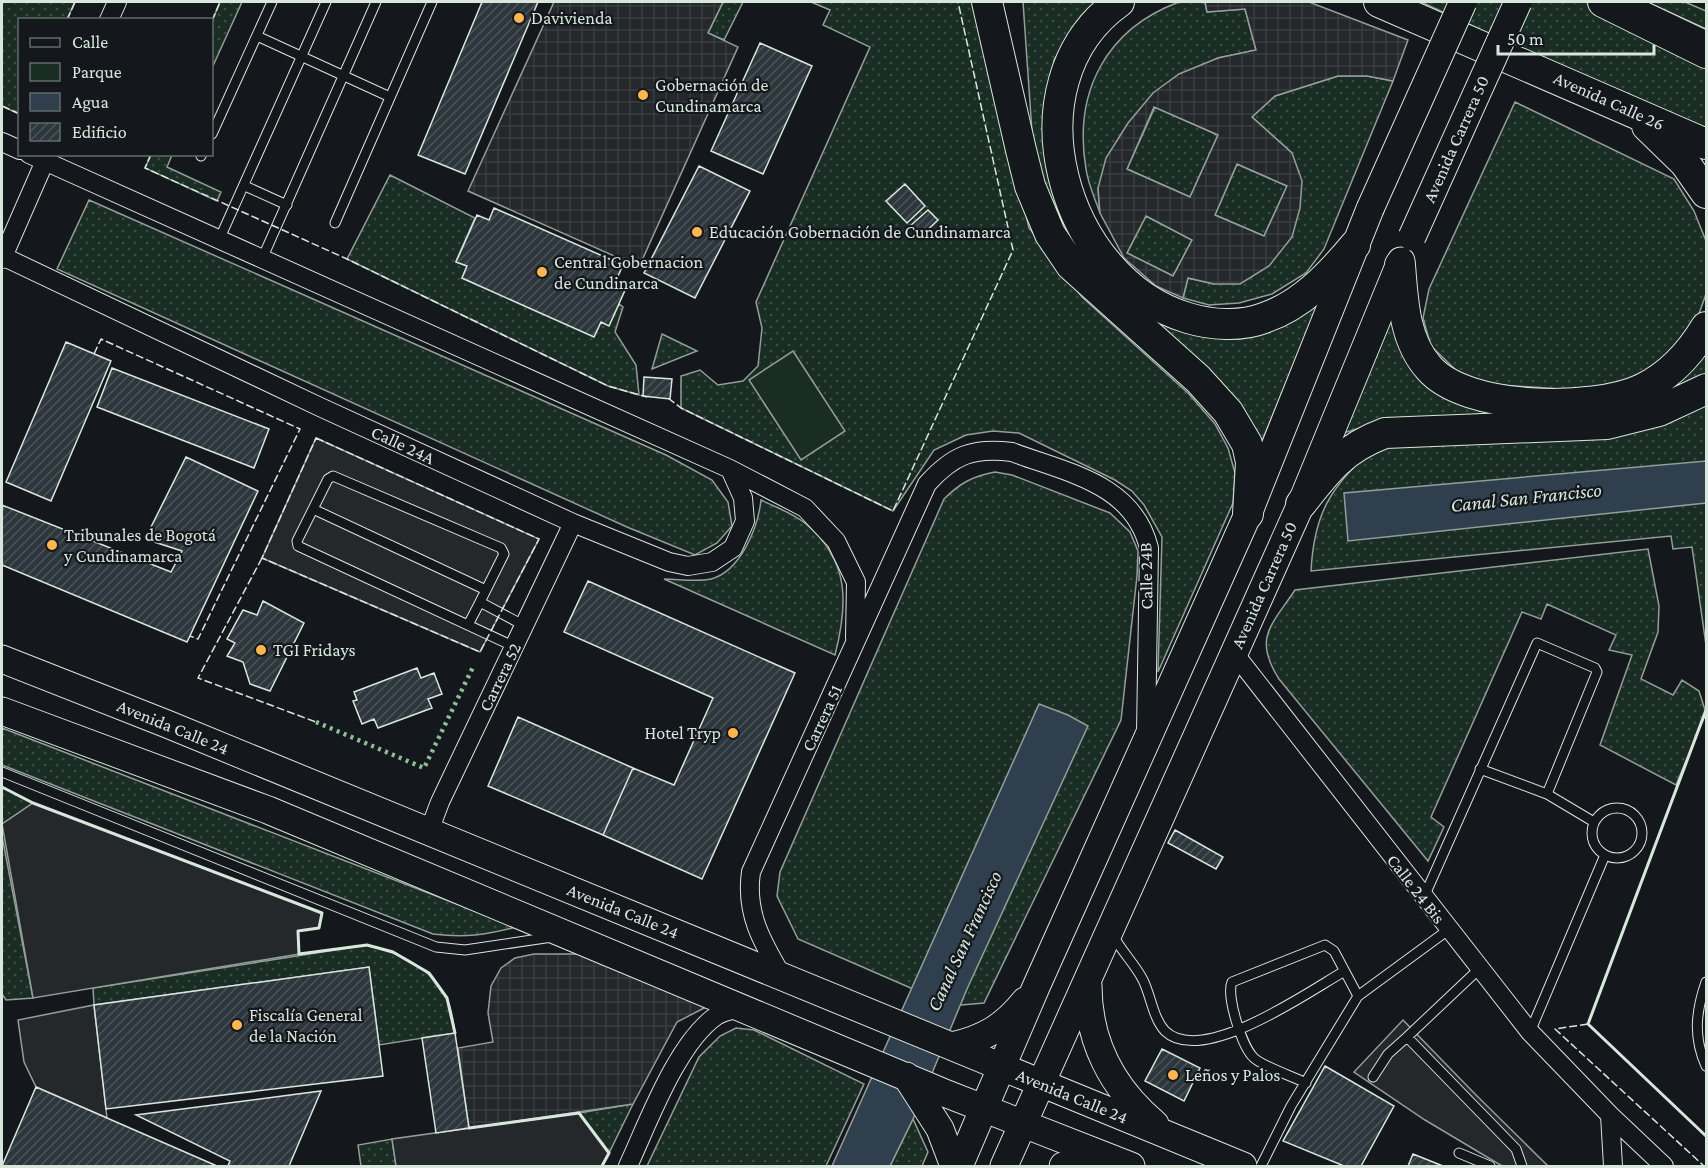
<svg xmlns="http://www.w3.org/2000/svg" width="1708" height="1168" font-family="'Crimson Pro',serif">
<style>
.green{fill:url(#green-dots);stroke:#939e99;stroke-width:1.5}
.pitch{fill:#1a2d24;stroke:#939e99;stroke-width:1.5}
.parking{fill:#24282b;stroke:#939e99;stroke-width:1.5}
.plaza{fill:url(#plaza-grid);stroke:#939e99;stroke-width:1.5;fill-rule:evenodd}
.water{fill:#2f3f4d;stroke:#939e99;stroke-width:1.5}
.building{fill:url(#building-hatch);stroke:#d8e6dc;stroke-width:1.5}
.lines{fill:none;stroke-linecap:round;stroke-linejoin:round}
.service-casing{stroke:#d8e6dc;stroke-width:11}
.minor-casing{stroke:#d8e6dc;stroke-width:20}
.secondary-casing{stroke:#d8e6dc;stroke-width:29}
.primary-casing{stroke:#d8e6dc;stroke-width:32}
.service{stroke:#14181c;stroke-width:9}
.minor{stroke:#14181c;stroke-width:18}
.secondary{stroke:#14181c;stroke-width:27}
.primary{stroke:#14181c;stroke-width:30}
.secondary-bridge-casing{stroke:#d8e6dc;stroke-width:29;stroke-linecap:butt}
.secondary-bridge{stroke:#14181c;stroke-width:27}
.hedge{stroke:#8ac095;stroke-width:4.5;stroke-dasharray:3 4.5;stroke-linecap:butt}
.fence{stroke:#d8e6dc;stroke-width:1.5;stroke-dasharray:8 3;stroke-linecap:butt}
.wall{stroke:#d8e6dc;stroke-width:3}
.poi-dot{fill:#ffb74d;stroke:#14181c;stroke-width:2}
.labels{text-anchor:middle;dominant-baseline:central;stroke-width:4.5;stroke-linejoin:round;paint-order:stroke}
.poi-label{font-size:18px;fill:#d8e6dc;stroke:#14181c;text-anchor:start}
.street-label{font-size:18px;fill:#d8e6dc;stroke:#14181c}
.water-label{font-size:20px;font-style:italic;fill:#d8e6dc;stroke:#14181c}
</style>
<defs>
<pattern id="green-dots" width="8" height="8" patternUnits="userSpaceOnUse" patternTransform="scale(1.5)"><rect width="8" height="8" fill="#1a2d24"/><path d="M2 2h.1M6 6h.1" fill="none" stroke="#3b4b43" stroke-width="1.8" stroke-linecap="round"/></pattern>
<pattern id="plaza-grid" width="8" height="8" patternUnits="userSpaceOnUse" patternTransform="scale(1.5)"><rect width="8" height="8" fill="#24282b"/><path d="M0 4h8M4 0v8" fill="none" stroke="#393d3f"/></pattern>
<pattern id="building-hatch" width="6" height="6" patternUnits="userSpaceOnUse" patternTransform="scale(1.5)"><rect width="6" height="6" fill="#2c363c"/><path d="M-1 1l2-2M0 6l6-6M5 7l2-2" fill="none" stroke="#4a5358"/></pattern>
</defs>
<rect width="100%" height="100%" fill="#14181c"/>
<path class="green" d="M2,2H75L67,19L20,20L19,114L2,106Z
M220,2H242L212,68V21Z
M723,2H743L724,40L708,33Z
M811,2H975L1029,228L1082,297L1189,394L1215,424L1228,448L1235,473L1233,503L1158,672L1162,537L1144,505L1132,491L1115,480L1019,433L993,431L966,435L934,450L893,511L681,408V376L700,370L718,385L743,381L758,366L762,328L756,302L870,47L823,25L830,10Z
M1023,2H1098L1081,16L1054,60L1047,125V158L1053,195L1073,235L1124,297L1169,326L1194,334L1320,300L1260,446L1100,277L1057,226L1034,161Z
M1179,2H1205L1207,12L1245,9L1256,50L1218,58L1153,93L1098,188L1100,213C1095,199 1088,184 1086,169C1073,92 1106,29 1179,2Z
M1421,2H1588L1706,66V134Z
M1647,2H1685L1706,11V29Z
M1338,76H1367L1393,81L1324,249L1306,273L1272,294L1239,303L1209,305L1183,298L1188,278L1214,284L1292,237V153L1252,117L1275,96Z
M1515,102L1674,179L1694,211L1706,241V294L1696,322L1669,358L1632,379L1591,391L1485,384L1457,371L1431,346L1423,318L1429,289Z
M1155,107L1218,135L1190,197L1127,169Z
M151,155H172L167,167L221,192L217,201L145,168Z
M1237,164L1287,186L1264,236L1215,215Z
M390,175L475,218L456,261L467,266L462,278L594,336L601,322L609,325L619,304L623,307L615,332L636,365L639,395L608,386L347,259Z
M89,200L666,455L712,480L728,502L732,526L717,543L695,555L627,527L57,269Z
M1146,216L1192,240L1173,276L1127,253Z
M1393,314L1423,379L1580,410L1706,340V379L1647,406L1381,422L1343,433Z
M662,334L697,351L652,369Z
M1706,404V645L1692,547L1673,549L1671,536L1311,571C1314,514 1330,487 1373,449Z
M995,472L1012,475L1110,513L1130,532L1138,551L1137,576L1121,720L984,1003L961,1005L913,989L798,939L777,896L780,872L944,499C960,483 973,476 995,472Z
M761,500C775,507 793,513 806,524C850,561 848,604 835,655L664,579C678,579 697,582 711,579C741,571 758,527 761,500Z
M1648,549L1659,606L1658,632L1641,679L1673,695L1682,680L1699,691L1706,713L1676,785L1600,745L1632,655L1609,650L1616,635L1547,604L1541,619L1522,612L1431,817L1444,827L1428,861L1279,679C1253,638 1271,626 1295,590Z
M2,728L516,927C487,935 464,938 433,934L2,765Z
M2,787L33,803L2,824Z
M2,836L33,998L6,1000L2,994Z
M367,945C399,953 430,966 446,997C452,1007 453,1021 455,1033L379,1045L369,967L94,1005L93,988Z
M736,1028L754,1030L864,1084L826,1166H647L699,1057L720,1036Z
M633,1104L609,1153L579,1113Z
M913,1119L928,1152L922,1166H890Z
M392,1139L396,1166H361L358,1145Z"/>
<path class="pitch" d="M793,351L845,431L801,460L749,380Z"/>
<path class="parking" d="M316,438L539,539L480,652L262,558Z
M33,803L322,913L319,928L298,931L299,954L33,998L2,824Z
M94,1005L107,1118L36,1087L24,1062L18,1020Z
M1403,1020L1476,1095L1548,1166H1502L1425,1120L1354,1072Z
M579,1113L609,1153L602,1166H396L392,1139Z"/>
<path class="plaza" d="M554,2H723L708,33L738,47L639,267L468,191Z
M1205,2H1309L1408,40L1393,81L1367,76H1338L1275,96L1252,117L1292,153L1302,181L1300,208L1292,237L1269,266L1240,284H1214L1188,278L1183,298L1156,286L1124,258L1100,213L1098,188L1106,158L1128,123L1153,93L1179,74L1218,58L1256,50L1245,9L1207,12ZM1154,107L1218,135L1190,197L1127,169ZM1237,164L1287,186L1264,236L1215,215ZM1146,216L1192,240L1173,276L1127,253Z
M534,954H581L708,1006L677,1022L633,1104L469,1128L458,1048L493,1042L488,1013L491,986L501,968L515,958Z"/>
<path class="water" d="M1706,461V503L1348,541L1344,493Z
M1039,704L1068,715L1088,726L967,989L913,1119L890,1166H832Z"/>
<path class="building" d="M482,2H538L465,174L418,155Z
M760,43L812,66L763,174L711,151Z
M699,166L750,191L695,298L644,273Z
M905,184L925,206L907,223L886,201Z
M494,208L623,265L615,283L626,288L609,326L601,322L594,337L462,278L467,266L456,262L477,215L489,220Z
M928,210L938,220L920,237L910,226Z
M66,342L111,361L51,501L6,482Z
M112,368L269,429L254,468L97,407Z
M644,377L672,379L670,399L643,396Z
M186,457L258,491L187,642L2,565V505L171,572L182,551L145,539Z
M588,581L795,673L702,879L603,835L633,768L674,785L713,698L564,632Z
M263,601L304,623L270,691L250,684L243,662L227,656L235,643L227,639L243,610L257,615Z
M417,668L421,678L434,673L442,694L428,699L432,708L378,728L374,719L362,724L353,701L357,700L354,692Z
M518,717L633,768L603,835L488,786Z
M1175,830L1223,857L1216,869L1168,843Z
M369,967L383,1076L106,1109L94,1005Z
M455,1033L469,1128L436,1133L422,1038Z
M1162,1049L1200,1068L1184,1101L1145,1081Z
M1325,1066L1394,1106L1361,1166H1344L1283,1141Z
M36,1087L107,1118L217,1166H2Z
M321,1091L289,1166H228L230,1161L136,1115Z
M1413,1154L1443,1166H1408Z"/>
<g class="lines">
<g class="service-casing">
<path id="service" d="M1636,2L1706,35
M257,36L390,97
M212,134L272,2
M201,156L202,154
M245,186L287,205
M335,223L432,2
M219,240L326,2
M262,259L376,2
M313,509L486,590
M468,625L480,602
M515,647L298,546L297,541L328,479L333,476L501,548L504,554L480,602L525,626
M1480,769L1547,794L1594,822
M2,772L436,947L465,950L552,937
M1592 833a25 25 0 1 1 50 0a25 25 0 1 1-50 0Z
M1424,897L1537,643L1595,668L1597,672L1547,794
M1113,935C1121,951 1135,964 1143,980C1151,996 1153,1018 1165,1031C1202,1067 1308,992 1343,972
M1706,982C1696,1011 1693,1037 1706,1066
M1530,1032L1605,855
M1407,1037L1479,969
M1373,1077L1388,1054L1407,1037L1516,1149L1522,1166
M1306,1083C1292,1076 1264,1067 1254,1058C1242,1047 1226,996 1232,982L1325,945L1334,951L1358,996
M1459,1153L1490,1166
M1261,1166L1291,1106L1358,996L1448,930"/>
</g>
<g class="minor-casing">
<path id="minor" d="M109,20L117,2
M2,142L20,150
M29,154L730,469L805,508L836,541L856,582L855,638
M2,256L320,407L573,523L669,562L688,566L712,562L733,548L745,521L743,498L730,469
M2,259L48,154
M1234,653L1530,1032L1610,1115L1664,1166
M429,831L440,802L573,523
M782,976C762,942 745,913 751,872L927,484C953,455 973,447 1012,452C1067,473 1133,483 1149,548L1146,733
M1610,1115L1613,1166
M628,1166C648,1123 677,1043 716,1016C723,1011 734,1010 742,1007"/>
</g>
<g class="secondary-casing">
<path id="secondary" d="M2,659L167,724L1243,1166
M2,711L268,810L942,1092L1131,1166
M1088,985C1088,1041 1112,1088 1155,1124
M952,1046C984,1039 1004,1027 1025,1001
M906,1076L940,1129L954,1166
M959,1166L1036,987L1248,514L1370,209
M1004,1166L1301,504L1401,261
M1063,1166L1109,1161"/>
</g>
<g class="primary-casing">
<path id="primary" d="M987,2L1021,150L1030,186L1050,234L1071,265L1198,379L1228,412L1247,444L1251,462L1248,514
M1119,2C1005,83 1062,281 1188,318C1211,325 1241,327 1264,318C1302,305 1330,275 1355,245
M1379,2L1706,144
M1603,2L1706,53
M1647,126L1685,163L1706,193
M1400,265C1403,301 1404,340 1429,368C1466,411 1593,412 1642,389C1669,376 1691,352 1706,327
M1301,504C1327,470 1344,448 1385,433L1607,424L1659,411L1706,389"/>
</g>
<use href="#service" class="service"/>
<use href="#minor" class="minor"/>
<use href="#secondary" class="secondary"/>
<use href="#primary" class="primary"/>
<g class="secondary-bridge-casing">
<path id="secondary-bridge" d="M1370,209L1463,2
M1412,237L1518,2"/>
</g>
<use href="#secondary-bridge" class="secondary-bridge"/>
<path class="hedge" d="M316,722L424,768L473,667"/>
<path class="fence" d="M67,20L75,2
M212,21L220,2
M2,106L20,114
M151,154L145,168L347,259L608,386L647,397
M94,354L101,339L300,429L198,639L190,636
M668,398L681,408L893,511L1013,250L958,2
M316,438L539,539L480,652L262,558Z
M262,558L198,678L316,722
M1588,1024L1555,1029L1704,1166"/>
<path class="wall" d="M1706,710L1588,1024L1706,1136
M2,787L33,803L322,913L319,928L298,931L299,954L367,945L393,952L429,973L447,998L455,1033
M469,1128L579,1113L609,1153L602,1166"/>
</g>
<g class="poi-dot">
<circle cx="519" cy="18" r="6"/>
<circle cx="643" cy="95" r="6"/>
<circle cx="697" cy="232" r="6"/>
<circle cx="542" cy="272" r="6"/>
<circle cx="52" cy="545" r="6"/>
<circle cx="261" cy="650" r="6"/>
<circle cx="733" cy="733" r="6"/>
<circle cx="237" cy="1025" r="6"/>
<circle cx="1173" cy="1075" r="6"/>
</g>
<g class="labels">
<g class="poi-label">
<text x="531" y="18">Davivienda</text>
<text x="655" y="85">Gobernación de<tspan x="655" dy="21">Cundinamarca</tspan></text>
<text x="709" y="232">Educación Gobernación de Cundinamarca</text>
<text x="554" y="262">Central Gobernacion<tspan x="554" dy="21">de Cundinarca</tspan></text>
<text x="64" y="535">Tribunales de Bogotá<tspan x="64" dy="21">y Cundinamarca</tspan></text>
<text x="273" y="650">TGI Fridays</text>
<text x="721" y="733" text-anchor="end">Hotel Tryp</text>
<text x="249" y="1015">Fiscalía General<tspan x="249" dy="21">de la Nación</tspan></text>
<text x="1185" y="1075">Leños y Palos</text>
</g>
<g class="street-label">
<text transform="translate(1609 101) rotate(24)">Avenida Calle 26</text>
<text transform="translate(1456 139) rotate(-66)">Avenida Carrera 50</text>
<text transform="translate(403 445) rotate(25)">Calle 24A</text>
<text transform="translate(1146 576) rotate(-91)">Calle 24B</text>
<text transform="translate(1264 585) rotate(-66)">Avenida Carrera 50</text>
<text transform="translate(500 677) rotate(-64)">Carrera 52</text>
<text transform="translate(822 718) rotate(-65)">Carrera 51</text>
<text transform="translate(173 727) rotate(22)">Avenida Calle 24</text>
<text transform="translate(1416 889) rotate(52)">Calle 24 Bis</text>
<text transform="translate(623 911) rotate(22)">Avenida Calle 24</text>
<text transform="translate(1072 1096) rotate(22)">Avenida Calle 24</text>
</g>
<g class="water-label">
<text transform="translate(1526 497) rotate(-6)">Canal San Francisco</text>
<text transform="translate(964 941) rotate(-65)">Canal San Francisco</text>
</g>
</g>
<rect width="1708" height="1168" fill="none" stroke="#d8e6dc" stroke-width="6"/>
<rect x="18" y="18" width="195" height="138" fill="#14181c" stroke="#626a69" stroke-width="1.5"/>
<rect x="30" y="38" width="30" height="9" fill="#14181c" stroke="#626a69" stroke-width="1.5"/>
<text x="72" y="48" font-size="18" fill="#d8e6dc">Calle</text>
<rect x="30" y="63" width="30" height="18" fill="#1a2d24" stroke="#626a69" stroke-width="1.5"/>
<text x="72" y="78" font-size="18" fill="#d8e6dc">Parque</text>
<rect x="30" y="93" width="30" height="18" fill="#2f3f4d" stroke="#626a69" stroke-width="1.5"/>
<text x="72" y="108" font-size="18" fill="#d8e6dc">Agua</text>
<rect x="30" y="123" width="30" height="18" fill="url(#building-hatch)" stroke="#626a69" stroke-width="1.5"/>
<text x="72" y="138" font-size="18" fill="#d8e6dc">Edificio</text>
<path d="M1498 45v9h156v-9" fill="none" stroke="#d8e6dc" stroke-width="3"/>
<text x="1507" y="45" font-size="18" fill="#d8e6dc" stroke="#14181c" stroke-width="4.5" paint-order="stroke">50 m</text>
</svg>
